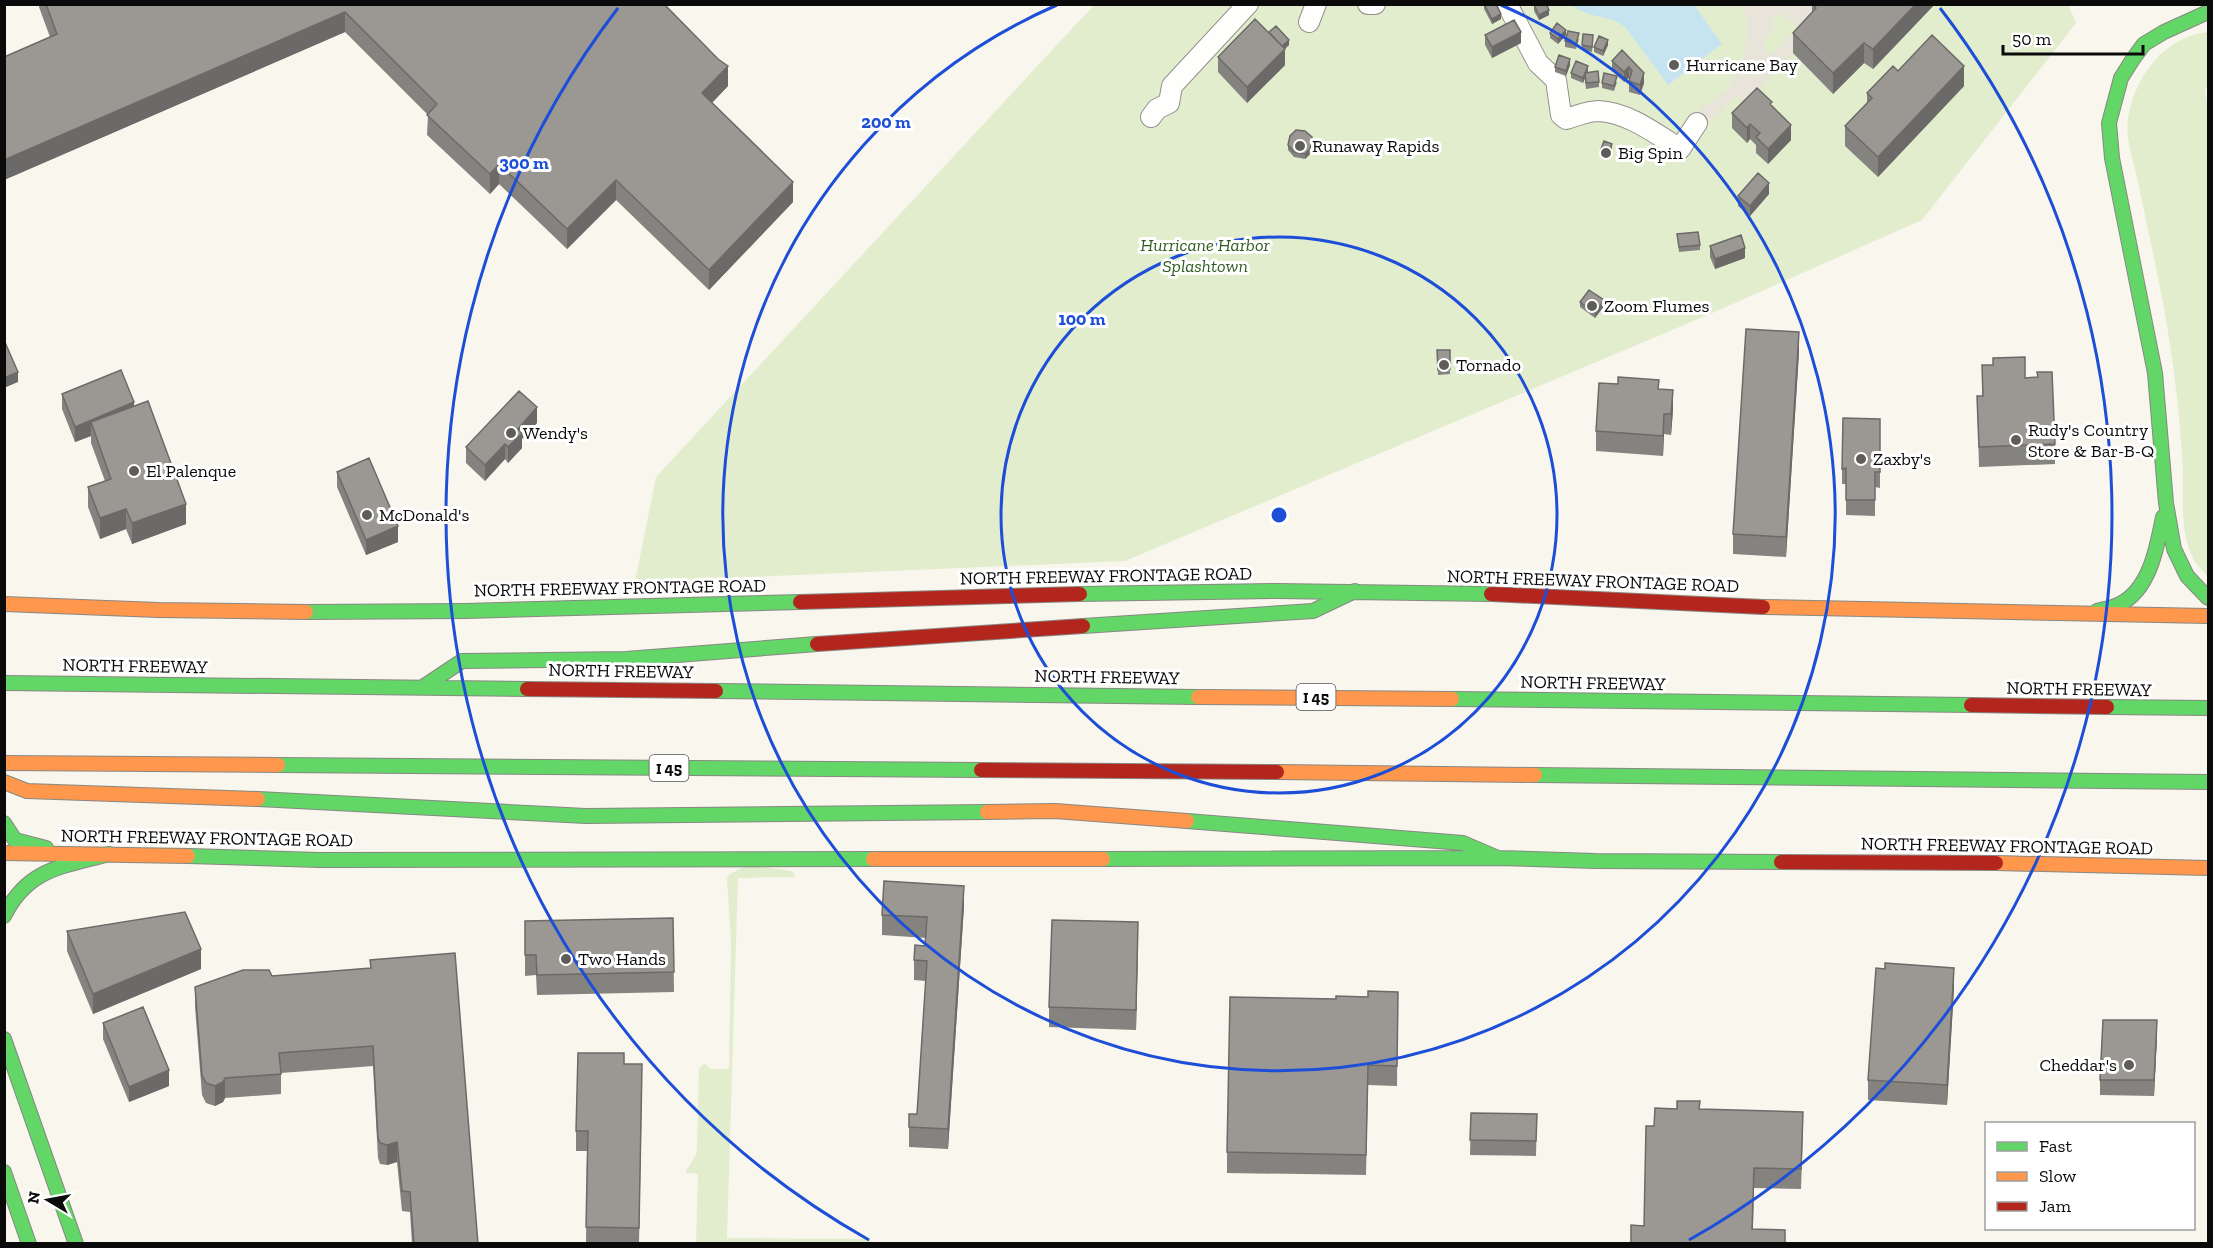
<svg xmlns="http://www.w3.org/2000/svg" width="2213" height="1248" font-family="'Zilla Slab',serif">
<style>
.green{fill:#e2edce}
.plaza{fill:#e8e4d9;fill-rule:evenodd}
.water{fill:#c6e4f0}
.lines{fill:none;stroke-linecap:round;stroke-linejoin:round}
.street-casing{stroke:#92908c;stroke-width:22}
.fast-casing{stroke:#888783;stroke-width:16}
.slow-casing{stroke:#888783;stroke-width:16}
.jam-casing{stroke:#888783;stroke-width:16}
.street{stroke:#fefefc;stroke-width:20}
.fast{stroke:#63d668;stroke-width:14}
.slow{stroke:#ff974d;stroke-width:14}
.jam{stroke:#b3261e;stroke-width:14}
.wall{fill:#85837f}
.shaded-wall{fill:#6c6a68}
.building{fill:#9b9894;stroke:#6c6a68;stroke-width:1.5}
.ring{fill:none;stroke:#1d4ed8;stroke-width:3}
.poi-dot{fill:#5e5d59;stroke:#fff;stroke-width:2}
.labels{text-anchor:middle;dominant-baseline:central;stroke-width:6;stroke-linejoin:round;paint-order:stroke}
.shield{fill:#fff;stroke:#545454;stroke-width:1.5}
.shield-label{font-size:16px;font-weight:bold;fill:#0a0a0a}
.poi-label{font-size:18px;fill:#0a0a0a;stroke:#fff;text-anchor:start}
.park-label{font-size:18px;font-style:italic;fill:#2e5c20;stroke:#fff}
.street-label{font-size:18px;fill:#0a0a0a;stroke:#fff}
.centre{fill:#1d4ed8;stroke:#fff;stroke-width:3}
.ring-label{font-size:18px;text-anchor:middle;font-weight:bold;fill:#1d4ed8;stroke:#fff;stroke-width:6;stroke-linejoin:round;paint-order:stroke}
</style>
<rect width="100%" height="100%" fill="#f9f6ed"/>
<path class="green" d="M2068,4L2076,23L1922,220L1710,314L1125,561L635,582L656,477L1094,5Z
M2208,32V88H2205L2208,111V577C2203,571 2195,564 2192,556C2178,526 2185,488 2182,456C2178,389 2168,323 2154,258C2148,231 2143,204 2137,178C2133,160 2125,138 2128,119C2134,78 2164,36 2208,32Z
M747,865L792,871L796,877L738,878L727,1238L871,1239L870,1243H696L698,1174L686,1173V1171L696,1155L697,1147L699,1069L702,1065L706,1064L710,1069H729L731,941L727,878L730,874Z"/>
<path class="plaza" d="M1743,5H1832L1816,28L1749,100L1743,101L1740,97H1735L1707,123L1699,126L1695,121L1700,113V107L1711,103L1727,89L1737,73L1745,54L1747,23L1746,15L1743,14ZM1781,12L1798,28L1772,54H1769L1766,52L1764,39L1776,27L1771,22Z"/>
<path class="water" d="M1572,5H1694L1722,44L1668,85L1625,27C1609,14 1588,19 1572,5Z"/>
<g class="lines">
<g class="street-casing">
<path id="street" d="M1368,4H1375
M1507,4L1538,63L1556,80L1561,115L1566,119C1576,116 1588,111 1598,111C1628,112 1656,134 1680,149L1697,123
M1309,22L1316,4
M1151,117L1157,109L1169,103L1172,86L1248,4"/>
</g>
<g class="fast-casing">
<path id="fast" d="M2208,12L2164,32L2144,44L2133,59L2121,78L2109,123L2112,158L2155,373L2166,503L2174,549L2187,576L2208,598
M1080,594L1277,591L1491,594
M2097,611C2104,609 2113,608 2120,604C2150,589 2157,547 2163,517
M306,612L465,611L800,602
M1083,626L1313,611L1355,591
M4,683L527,689
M423,687L462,661L626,659L817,644
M716,691L1198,697
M1452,699L1971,705
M2107,707L2208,708
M278,765L981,770
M1535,775L2208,782
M258,799L586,816L987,812
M1187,821L1463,843L1498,858
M4,823L15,840L46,848
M188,856L319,860L873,859
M1103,859L1498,858L1595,861L1781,862
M4,916C28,868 62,867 109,854
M4,1039L76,1244
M4,1172L29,1244"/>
</g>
<g class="slow-casing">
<path id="slow" d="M4,604L158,610L306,612
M1763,607L2208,616
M1198,697L1452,699
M4,763L278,765
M1277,772L1535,775
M4,782L27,791L258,799
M987,812L1055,811L1187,821
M4,853L188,856
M873,859H1103
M1996,863L2208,868"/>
</g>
<g class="jam-casing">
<path id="jam" d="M1491,594L1763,607
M800,602L1080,594
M817,644L1083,626
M527,689L716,691
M1971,705L2107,707
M981,770L1277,772
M1781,862L1996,863"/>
</g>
<use href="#street" class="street"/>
<use href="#fast" class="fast"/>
<use href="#slow" class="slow"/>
<use href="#jam" class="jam"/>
</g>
<path class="wall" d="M39,4H664L728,86L712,103L793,202L709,290L616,200L567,249L499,184L490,194L427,135L428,115L345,32L4,180V57L50,37L39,7Z
M1484,4H1496L1501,19L1492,24L1484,9Z
M1812,4H1935L1873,69L1864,63L1833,94L1793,53V33L1812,12Z
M1534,5L1549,15L1539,20L1534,11Z
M1269,32L1289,45L1285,49V65L1247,103L1218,72V57L1269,33Z
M1550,33L1566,35L1558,44L1550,38Z
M1485,35L1521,43L1492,58L1485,45Z
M1579,39L1576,49L1565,47V41Z
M1593,40L1592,52L1582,50V45Z
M1608,45L1603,56L1594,52V47Z
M1622,50L1644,83L1640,95L1629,92V81L1630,79L1629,78L1624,82L1612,71V61Z
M1570,65L1566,76L1555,72V67Z
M1588,71L1587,73L1599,82V87L1586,89L1585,78L1583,83L1571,78V73Z
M1898,71L1964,86L1878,177L1845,146V126L1867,103V93Z
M1617,82L1614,91L1602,88V83Z
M1772,106L1791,140L1768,164L1756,153V145L1750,139L1747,143L1732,128V113Z
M1312,142L1310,154L1305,159L1294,157L1288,150V145Z
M1601,149H1612L1609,157L1601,155Z
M1769,194L1750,216L1738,206V196Z
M1677,234L1700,245V250L1679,252Z
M1710,246L1745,258L1715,269L1710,257Z
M1580,302L1604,306L1595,318L1580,307Z
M1437,350L1450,369V374L1438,375Z
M1799,352L1786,557L1733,554V534Z
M1982,365L2025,378L2055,444V464L1979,467L1977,396H1982Z
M1659,389L1673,410L1671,435L1664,434L1663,456L1596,451V431Z
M62,394L134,407L186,524L132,544L126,529L100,539L88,507V487L105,481L91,443V436L75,442L62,409Z
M1880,419V488L1875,487V516L1846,515V484H1842V469Z
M537,423L522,439V448L508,463L505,459L485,481L466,463V447Z
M337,472L398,542L366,555L337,487Z
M964,906L948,1149L909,1147V1127L917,1114L926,981L914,980V960L925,946L926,938L882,935V915Z
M673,918L674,992L537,995L536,975L525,976V921Z
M67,931L201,969L93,1014L67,951Z
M1138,943L1136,1030L1049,1027V1007Z
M370,960L478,1244H412L410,1212L402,1211L397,1162L387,1165L380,1164L378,1158L373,1066L281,1073V1094L225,1098L223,1102L215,1106L206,1103L202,1095L195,1007V987L272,976L370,968Z
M1954,988L1947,1105L1868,1100V1080Z
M1398,992L1397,1086L1368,1085L1366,1175L1227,1173V1152L1336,999L1368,997Z
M103,1023L169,1086L129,1102L103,1039Z
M2157,1036L2154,1096L2100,1095V1080Z
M624,1064L642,1084L639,1244H586L587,1151H576V1131Z
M1700,1109L1803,1132L1801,1189L1754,1188L1753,1229L1644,1226L1654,1126Z
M1471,1113L1537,1114L1536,1156L1470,1155Z"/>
<path class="shaded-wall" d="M1916,4H1935L1873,69V49Z
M1549,10V15L1539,20V15Z
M345,12V32L4,180V160Z
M1501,14V19L1492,24V19Z
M1566,30V35L1558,44V39Z
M1521,32V43L1492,58V47Z
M1289,40V45L1282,51V46Z
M1608,40V45L1603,56V51Z
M1864,43V63L1833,94V73Z
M1285,49V65L1247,103V87Z
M1570,59V65L1566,76V71Z
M728,66V86L702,113V93Z
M1588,66V71L1585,77V73V78L1583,83V78Z
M1964,66V86L1878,177V157Z
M1629,67V78L1624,82V72Z
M1644,73V83L1640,95V85Z
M1750,124V139L1747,143V128Z
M1791,125V140L1768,164V149Z
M1312,137L1310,154L1305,159V154Z
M1612,144V149L1609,157V152Z
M499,164V184L490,194V174Z
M616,180V200L567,249V229Z
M793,182V202L709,290V270Z
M1769,183V194L1750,216V206Z
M1745,248V258L1715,269V259Z
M1604,300V306L1595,318V313Z
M1799,332V352L1786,557V537Z
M18,372V382L4,388V378Z
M1673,390V410L1671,435V414Z
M134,402V418L91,422V436L75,442V427Z
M537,407V423L522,439V448L508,463V447L518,429Z
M1664,414V434L1663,456V436Z
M505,444V459L485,481V465Z
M186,504V524L132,544V523Z
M126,509V529L100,539V518Z
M398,526V542L366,555V540Z
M964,886V906L948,1149V1129Z
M1138,922V943L1136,1030V1010Z
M201,949V969L93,1014V994Z
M1954,968V988L1947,1105V1085Z
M2157,1020V1036L2154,1096V1080Z
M169,1070V1086L129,1102V1087Z
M225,1078V1098L223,1102L215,1106V1086Z
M397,1142V1162L387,1165V1145Z"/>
<path class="building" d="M46,4H664L718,59L728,66L702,93L793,182L709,270L616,180L567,229L499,164L490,174L427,115L437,104L345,12L4,160V57L57,34Z
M1484,4H1496L1501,14L1492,19Z
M1536,4H1546L1549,10L1539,15L1534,5Z
M1812,4H1916L1873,49L1864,43L1833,73L1793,33L1816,8Z
M1255,19L1285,49L1247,87L1218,57Z
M1514,20L1521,32L1492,47L1485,35Z
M1557,23L1566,30L1558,39L1550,33Z
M1276,26L1289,40L1282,46L1269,32Z
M1568,31L1579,33L1576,44L1565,41Z
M1583,34L1593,35L1592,47L1582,45Z
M1932,35L1964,66L1878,157L1845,126L1872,98L1867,93L1893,66L1898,71Z
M1599,36L1608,40L1603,51L1594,47Z
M1622,50L1644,73L1640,85L1629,81L1632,71L1629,67L1624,72L1612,61Z
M1559,55L1570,59L1566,71L1555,67Z
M1576,61L1588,66L1583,78L1571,73Z
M1598,71L1599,82L1586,83L1585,73Z
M1604,73L1617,76L1614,86L1602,83Z
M1757,88L1772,102L1770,104L1791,125L1768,149L1756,137L1760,133L1750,124L1747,128L1732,113Z
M1296,130L1305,131L1312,137L1310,149L1305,154L1294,152L1288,145L1290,136Z
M1604,141L1612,144L1609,152L1601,149Z
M1758,173L1769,183L1750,206L1738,196Z
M1698,232L1700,245L1679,247L1677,234Z
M1741,235L1745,248L1715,259L1710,246Z
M1589,290L1604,300L1595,313L1580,302Z
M1746,329L1799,332L1786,537L1733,534Z
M4,340L18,372L4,378Z
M1437,350H1450V369L1438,370Z
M2025,357V378L2038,377L2037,372H2052L2055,444L1979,447L1977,396H1983L1982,365H1993V358Z
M121,370L134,402L75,427L62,394Z
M1618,377L1659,380L1658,389L1673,390L1671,414H1664L1663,436L1596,431L1599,383L1618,384Z
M519,391L537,407L518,429L522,433L508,447L505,444L485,465L466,447Z
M148,401L186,504L132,523L126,509L100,518L88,487L111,479L91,422Z
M1843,418L1880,419V472H1875V500H1846V468L1842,469Z
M369,458L398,526L366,540L337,472Z
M884,881L964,886L948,1129L909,1127V1114H917L927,961L914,960L915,945L925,946L927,917L882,915Z
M185,912L201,949L93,994L67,931Z
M673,918L674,972L537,975L536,955H525V921Z
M1052,920L1138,922L1136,1010L1049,1007Z
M455,953L478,1244H414L410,1192L402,1191L397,1142L387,1145L380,1143L378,1138L373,1046L279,1053L281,1074L225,1078L223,1082L215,1086L206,1083L202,1075L195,987L243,970H269L272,976L371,968L370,960Z
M1885,963L1954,968L1947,1085L1868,1080L1876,968L1885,969Z
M1368,991L1398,992L1397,1066L1368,1065L1366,1155L1227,1152L1230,997L1336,999V996L1368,997Z
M143,1007L169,1070L129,1087L103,1023Z
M2103,1020H2157L2154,1080H2100Z
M578,1053H624V1064H642L639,1228L586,1227L588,1131H576Z
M1677,1101H1700L1699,1109L1803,1112L1801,1169L1754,1168L1752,1229L1785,1230V1244H1631V1225L1644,1226L1646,1126H1654L1655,1108L1677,1109Z
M1471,1113L1537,1114L1536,1141L1470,1140Z"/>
<g class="ring">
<circle cx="1279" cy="515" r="278"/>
<path d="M1501 5A556 556 0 1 1 1057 5"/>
<path d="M869 1240A833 833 0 0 1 618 8M1940 8A833 833 0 0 1 1689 1240"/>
</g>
<g class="poi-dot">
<circle cx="1674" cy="65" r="6"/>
<circle cx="1300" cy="146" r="6"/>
<circle cx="1606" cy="153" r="6"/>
<circle cx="1592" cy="306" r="6"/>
<circle cx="1444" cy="365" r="6"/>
<circle cx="511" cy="433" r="6"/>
<circle cx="2016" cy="440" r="6"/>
<circle cx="1861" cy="459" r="6"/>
<circle cx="134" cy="471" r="6"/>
<circle cx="367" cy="515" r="6"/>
<circle cx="566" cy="959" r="6"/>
<circle cx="2129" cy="1065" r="6"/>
</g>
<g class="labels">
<g class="shield">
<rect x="1296.5" y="684" width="39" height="26" rx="4.5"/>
<rect x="649.5" y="755" width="39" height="26" rx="4.5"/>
</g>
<g class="shield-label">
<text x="1316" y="697">I 45</text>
<text x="669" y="768">I 45</text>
</g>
<g class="poi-label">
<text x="1686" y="65">Hurricane Bay</text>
<text x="1312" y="146">Runaway Rapids</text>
<text x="1618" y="153">Big Spin</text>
<text x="1604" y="306">Zoom Flumes</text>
<text x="1456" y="365">Tornado</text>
<text x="2028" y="430">Rudy's Country<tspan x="2028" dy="21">Store &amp; Bar-B-Q</tspan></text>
<text x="523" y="433">Wendy's</text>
<text x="1873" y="459">Zaxby's</text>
<text x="146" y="471">El Palenque</text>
<text x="379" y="515">McDonald's</text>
<text x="578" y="959">Two Hands</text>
<text x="2117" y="1065" text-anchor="end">Cheddar's</text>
</g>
<g class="park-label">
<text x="1205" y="245">Hurricane Harbor<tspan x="1205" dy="21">Splashtown</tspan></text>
</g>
<g class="street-label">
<text transform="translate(1106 576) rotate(-1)">NORTH FREEWAY FRONTAGE ROAD</text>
<text transform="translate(1593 581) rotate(2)">NORTH FREEWAY FRONTAGE ROAD</text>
<text transform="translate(620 588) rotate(-1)">NORTH FREEWAY FRONTAGE ROAD</text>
<text transform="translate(135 666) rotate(1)">NORTH FREEWAY</text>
<text transform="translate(621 671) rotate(1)">NORTH FREEWAY</text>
<text transform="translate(1107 677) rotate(1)">NORTH FREEWAY</text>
<text transform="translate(1593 683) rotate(1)">NORTH FREEWAY</text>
<text transform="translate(2079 689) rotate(1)">NORTH FREEWAY</text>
<text transform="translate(207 838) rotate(1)">NORTH FREEWAY FRONTAGE ROAD</text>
<text transform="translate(2007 846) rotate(1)">NORTH FREEWAY FRONTAGE ROAD</text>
</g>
</g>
<circle cx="1279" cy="515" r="9" class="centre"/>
<g class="ring-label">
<text x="886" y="128">200 m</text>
<text x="524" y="169">300 m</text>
<text x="1082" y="325">100 m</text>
</g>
<rect width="2213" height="1248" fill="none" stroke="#0a0a0a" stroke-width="12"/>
<rect x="1985" y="1122" width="210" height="108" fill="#ffffff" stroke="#9d9d9d" stroke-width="1.5"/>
<rect x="1997" y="1142" width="30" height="9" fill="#63d668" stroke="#9d9d9d" stroke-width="1.5"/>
<text x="2039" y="1152" font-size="18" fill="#0a0a0a">Fast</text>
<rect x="1997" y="1172" width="30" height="9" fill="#ff974d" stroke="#9d9d9d" stroke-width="1.5"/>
<text x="2039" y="1182" font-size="18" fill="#0a0a0a">Slow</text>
<rect x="1997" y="1202" width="30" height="9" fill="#b3261e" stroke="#9d9d9d" stroke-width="1.5"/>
<text x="2039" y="1212" font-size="18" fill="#0a0a0a">Jam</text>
<g transform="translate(48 1200) rotate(280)" stroke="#ffffff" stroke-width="4.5" paint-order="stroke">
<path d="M0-4.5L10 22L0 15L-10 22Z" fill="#0a0a0a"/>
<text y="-9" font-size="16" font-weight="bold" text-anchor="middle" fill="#0a0a0a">N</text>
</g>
<path d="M2003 45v9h140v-9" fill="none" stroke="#0a0a0a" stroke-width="3"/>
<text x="2012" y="45" font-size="18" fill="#0a0a0a" stroke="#ffffff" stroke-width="4.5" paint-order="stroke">50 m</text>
</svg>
